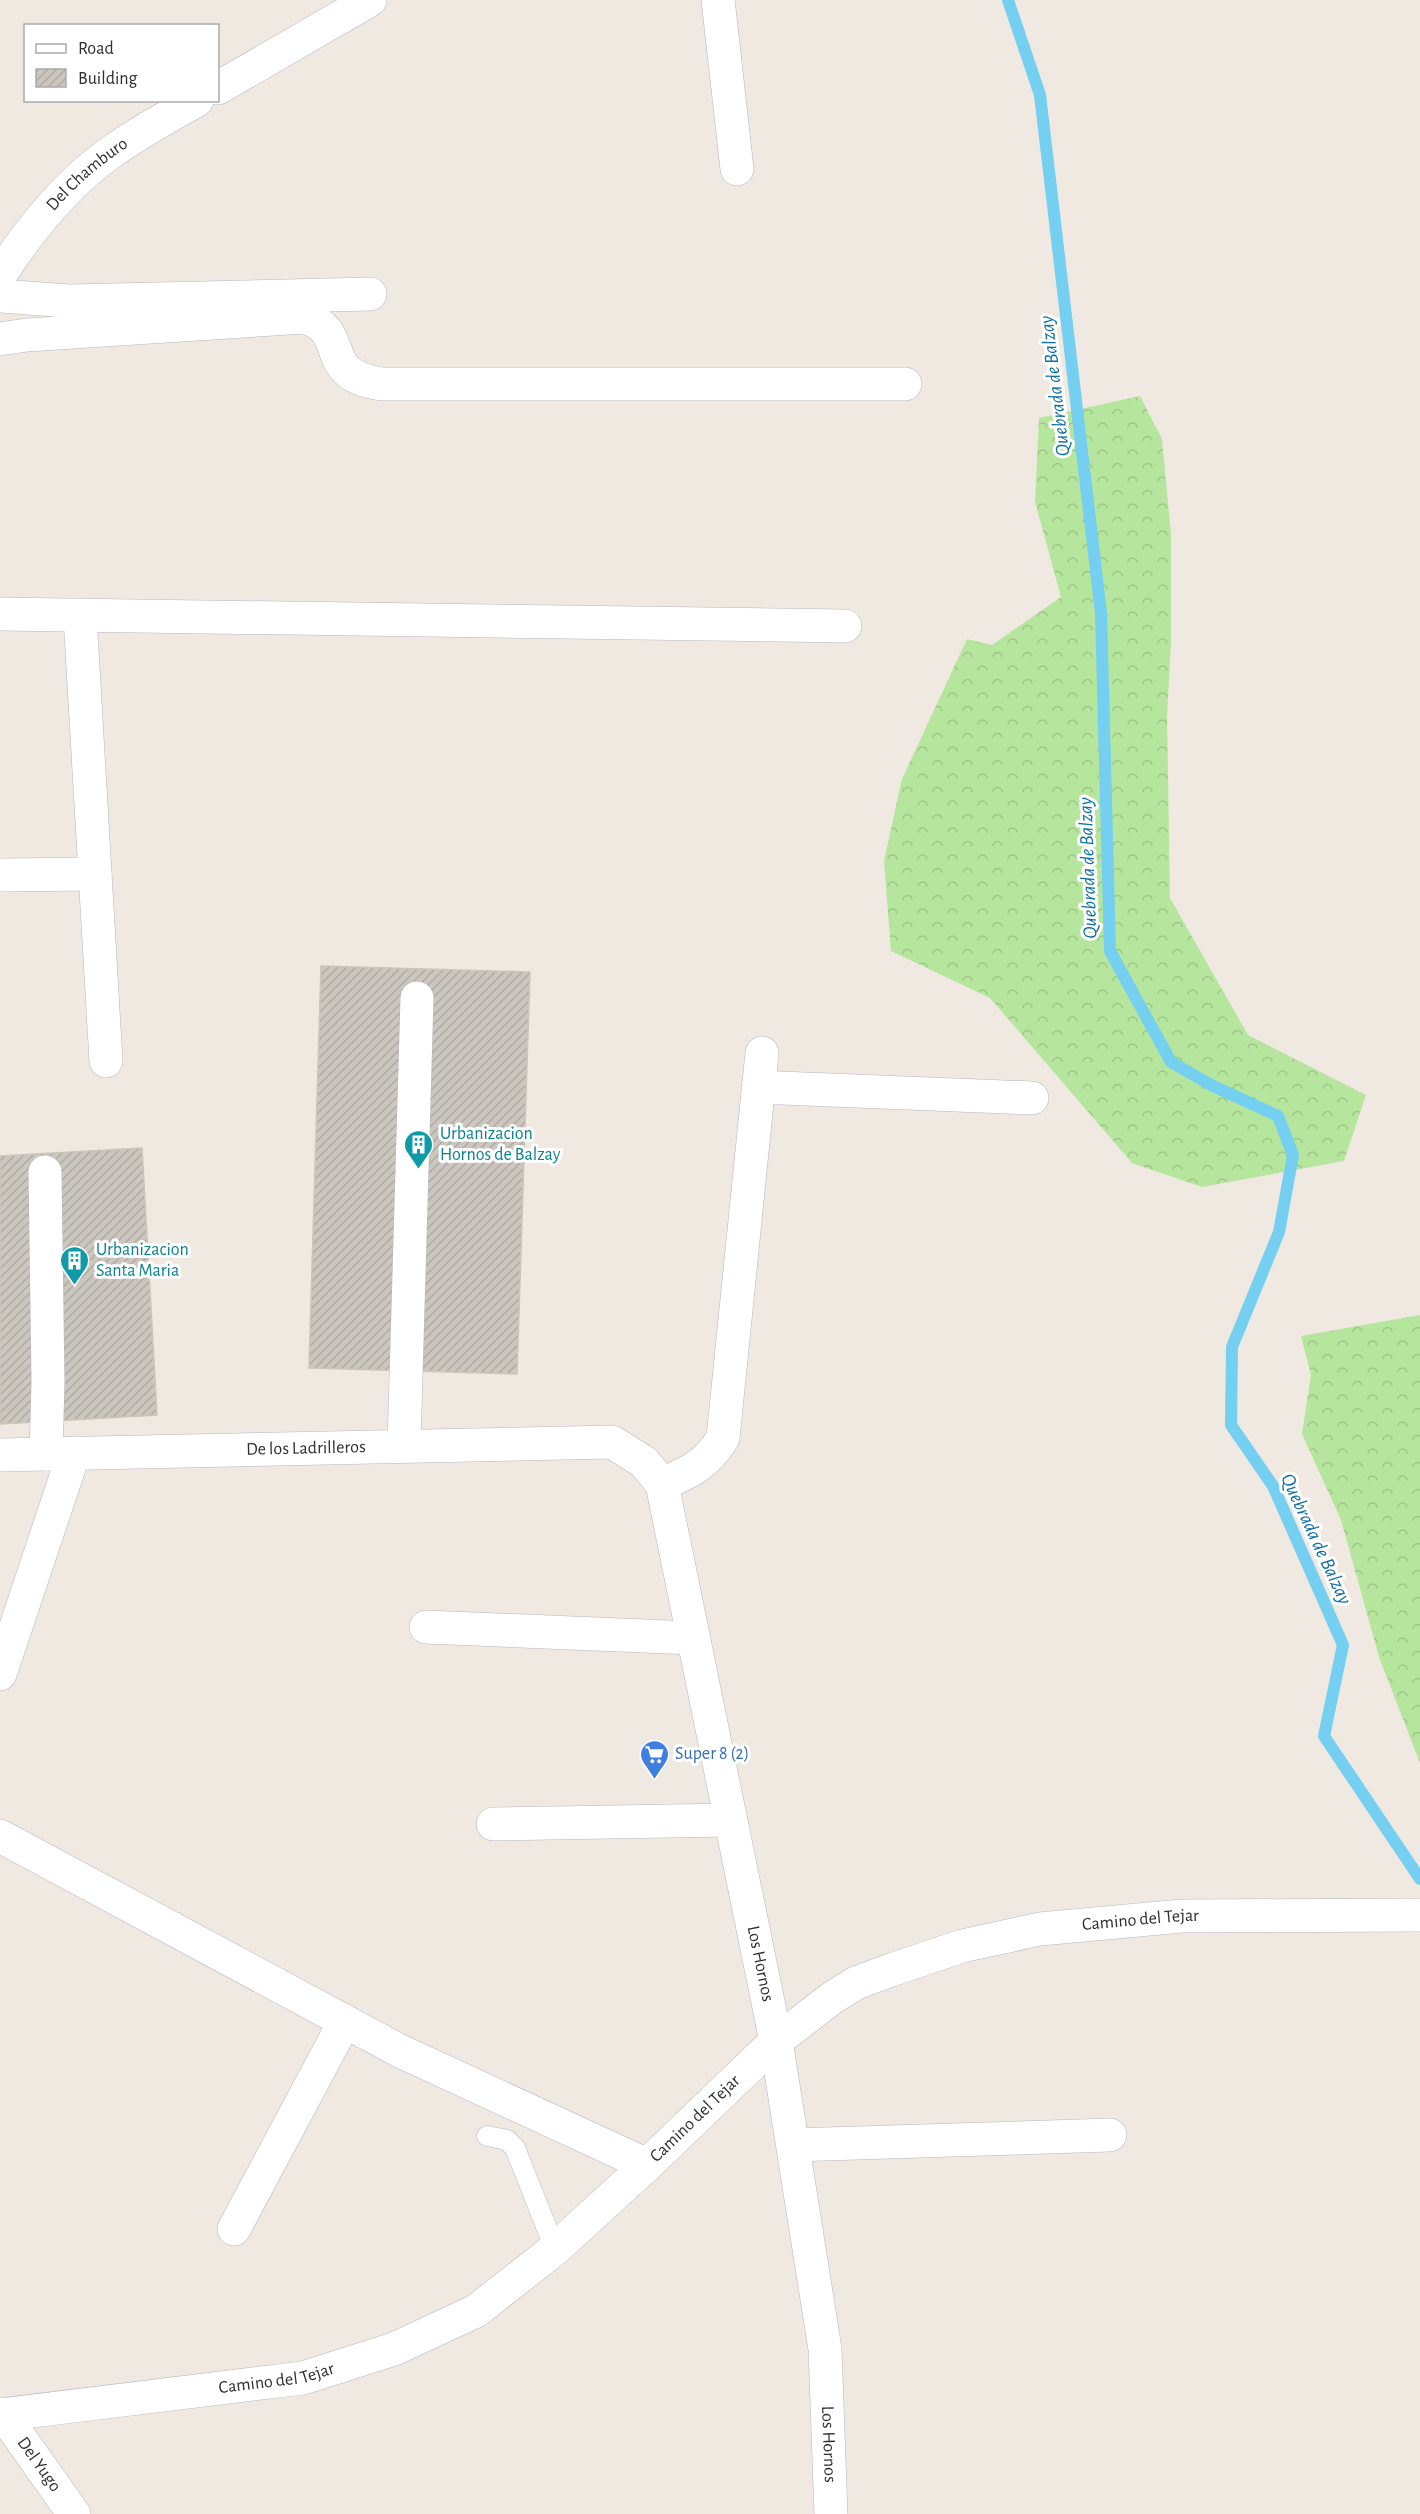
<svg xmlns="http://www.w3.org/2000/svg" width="1420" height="2514" font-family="'Alegreya Sans',sans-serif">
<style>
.forest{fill:url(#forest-crowns)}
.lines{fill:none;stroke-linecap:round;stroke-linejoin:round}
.stream{stroke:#75cff0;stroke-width:12}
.building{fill:url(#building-hatch);stroke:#cbc5ba;stroke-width:1.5}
.service-casing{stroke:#b4b7c1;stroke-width:21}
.minor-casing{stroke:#b4b7c1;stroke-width:34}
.tertiary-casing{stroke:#b4b7c1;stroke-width:34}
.service{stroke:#fff;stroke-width:20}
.minor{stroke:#fff;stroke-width:33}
.tertiary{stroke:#fff;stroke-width:33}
.labels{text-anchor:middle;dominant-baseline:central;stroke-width:6;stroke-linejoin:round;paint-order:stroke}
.street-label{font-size:18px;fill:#2e2e2e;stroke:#fff}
.culture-label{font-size:18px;fill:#0d838f;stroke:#fff;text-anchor:start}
.shop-label{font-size:18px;fill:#366cbe;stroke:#fff;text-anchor:start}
.water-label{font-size:20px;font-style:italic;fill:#0d6fa3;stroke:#fff}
</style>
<defs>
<pattern id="forest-crowns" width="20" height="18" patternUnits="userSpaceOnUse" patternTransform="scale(1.5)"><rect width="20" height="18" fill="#b6e59e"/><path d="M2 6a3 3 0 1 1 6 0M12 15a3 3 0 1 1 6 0" fill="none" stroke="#9dc588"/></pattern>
<pattern id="building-hatch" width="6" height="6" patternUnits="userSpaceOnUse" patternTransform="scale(1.5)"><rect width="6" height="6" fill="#cbc7bf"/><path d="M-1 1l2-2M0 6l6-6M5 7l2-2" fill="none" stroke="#afaba4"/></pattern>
</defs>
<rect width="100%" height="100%" fill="#efe9e1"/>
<g class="forest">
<path d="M1140 396 1162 439 1171 535V643L1167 715 1170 898 1248 1035 1366 1095 1344 1161 1202 1187 1132 1163 990 998 891 951 884 861 902 779 967 639 992 645 1061 597 1035 502 1039 418Z"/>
<path d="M1420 1315V1763L1379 1657 1341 1520 1302 1434 1311 1375 1301 1336Z"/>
</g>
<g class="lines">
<path class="stream" d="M1008 0 1040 95 1101 613 1110 951 1171 1062 1211 1085 1278 1116 1293 1155 1279 1232 1232 1347 1231 1425 1273 1486 1343 1645 1324 1736 1420 1879"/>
</g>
<g class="building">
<path d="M321 966 530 972 517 1374 309 1368Z"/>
<path d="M142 1148 157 1415 0 1424V1156Z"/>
</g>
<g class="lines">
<defs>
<path id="service" d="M487 2136 507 2140 515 2148 555 2249"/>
<g id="minor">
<path d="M718 0 737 169"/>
<path d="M218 88 370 0"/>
<path id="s1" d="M0 275C30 229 65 185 110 153 137 133 168 117 197 100"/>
<path d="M0 296 69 301 370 294"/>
<path d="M0 339 27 335 304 317C353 332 315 375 382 384H905"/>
<path d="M0 614 845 626"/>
<path d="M80 616 106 1061"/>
<path d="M0 875 95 874"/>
<path d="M758 1087 1032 1098"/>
<path d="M45 1172 48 1382 46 1454"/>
<path d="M404 1446 417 998"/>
<path id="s2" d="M0 1455 612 1442 644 1462 662 1484 776 2041 825 2349 831 2514"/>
<path d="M662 1484C690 1472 706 1465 723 1438L762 1053"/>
<path d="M426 1627 693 1638"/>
<path d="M0 1674 74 1453"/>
<path d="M493 1824 730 1820"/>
<path d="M0 1836 400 2051 647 2165"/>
<path d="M793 2145 1110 2135"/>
<path d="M234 2229 345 2021"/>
<path id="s3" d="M3 2414 74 2514"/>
</g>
<g id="tertiary">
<path id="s4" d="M0 2415 303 2378 394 2349 476 2311 555 2249 647 2165 776 2041 832 1998 856 1983 891 1970 962 1946 1040 1929 1182 1916 1420 1915"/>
</g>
</defs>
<use href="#service" class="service-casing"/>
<use href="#minor" class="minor-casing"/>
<use href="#tertiary" class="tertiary-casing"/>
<use href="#service" class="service"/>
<use href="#minor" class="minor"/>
<use href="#tertiary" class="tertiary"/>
</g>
<defs>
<symbol id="building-pin" viewBox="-11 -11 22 30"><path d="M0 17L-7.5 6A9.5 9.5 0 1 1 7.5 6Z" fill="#0f9aa8" stroke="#fff"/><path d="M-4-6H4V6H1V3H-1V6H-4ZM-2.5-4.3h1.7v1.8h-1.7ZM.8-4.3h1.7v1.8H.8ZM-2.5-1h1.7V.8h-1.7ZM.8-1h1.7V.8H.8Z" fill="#fff"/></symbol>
<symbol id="supermarket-pin" viewBox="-11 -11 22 30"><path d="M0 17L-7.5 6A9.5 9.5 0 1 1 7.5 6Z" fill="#3f7fe0" stroke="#fff"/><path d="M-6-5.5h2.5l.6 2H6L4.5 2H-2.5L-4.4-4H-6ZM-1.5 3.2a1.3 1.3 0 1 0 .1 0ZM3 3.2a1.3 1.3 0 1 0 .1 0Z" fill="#fff"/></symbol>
</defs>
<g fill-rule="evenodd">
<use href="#building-pin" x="402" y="1128" width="33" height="45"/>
<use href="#building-pin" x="58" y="1244" width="33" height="45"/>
<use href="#supermarket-pin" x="638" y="1738" width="33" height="45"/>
</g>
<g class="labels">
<g class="street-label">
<text stroke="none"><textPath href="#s1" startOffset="134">Del Chamburo</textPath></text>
<text stroke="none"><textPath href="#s2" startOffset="306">De los Ladrilleros</textPath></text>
<text stroke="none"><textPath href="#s4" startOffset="1287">Camino del Tejar</textPath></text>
<text stroke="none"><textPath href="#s2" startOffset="1168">Los Hornos</textPath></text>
<text stroke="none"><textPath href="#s4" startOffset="783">Camino del Tejar</textPath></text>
<text stroke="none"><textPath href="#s4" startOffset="279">Camino del Tejar</textPath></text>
<text stroke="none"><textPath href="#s2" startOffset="1654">Los Hornos</textPath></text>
<text stroke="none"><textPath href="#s3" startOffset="62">Del Yugo</textPath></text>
</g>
<g class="culture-label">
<text x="440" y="1134">Urbanizacion<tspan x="440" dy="21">Hornos de Balzay</tspan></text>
<text x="96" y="1250">Urbanizacion<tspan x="96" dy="21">Santa Maria</tspan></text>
</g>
<g class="shop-label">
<text x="675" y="1754">Super 8 (2)</text>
</g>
<g class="water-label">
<text transform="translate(1055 386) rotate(-97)">Quebrada de Balzay</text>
<text transform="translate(1088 868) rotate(-92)">Quebrada de Balzay</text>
<text transform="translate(1316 1539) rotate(65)">Quebrada de Balzay</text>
</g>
</g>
<rect x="24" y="24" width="195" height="78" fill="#ffffff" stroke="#ababab" stroke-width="1.5"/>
<rect x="36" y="44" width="30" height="9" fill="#ffffff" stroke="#ababab" stroke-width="1.5"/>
<text x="78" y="54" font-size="18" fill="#2e2e2e">Road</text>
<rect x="36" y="69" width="30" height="18" fill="url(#building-hatch)" stroke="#ababab" stroke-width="1.5"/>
<text x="78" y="84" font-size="18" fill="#2e2e2e">Building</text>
</svg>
